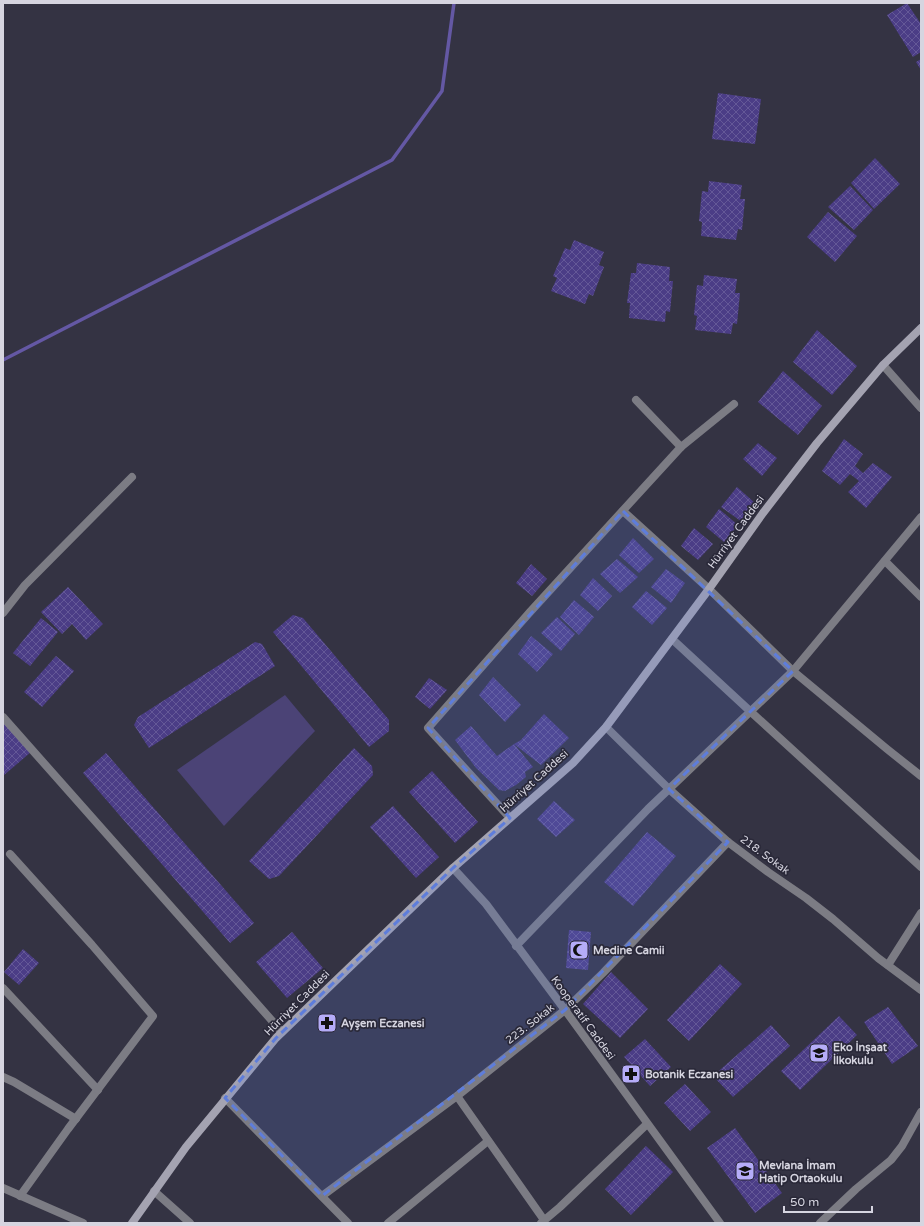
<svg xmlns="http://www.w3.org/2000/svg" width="924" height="1226" font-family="'Varela Round',sans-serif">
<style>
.green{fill:#4b4376}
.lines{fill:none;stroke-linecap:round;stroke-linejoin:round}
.stream{stroke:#6458a4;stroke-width:3.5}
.building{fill:url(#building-cross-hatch)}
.street{stroke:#7c7c84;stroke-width:8}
.secondary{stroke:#a4a3b1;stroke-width:8}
.marked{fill:#5e7ddb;fill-opacity:0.2;stroke:#5e7ddb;stroke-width:3;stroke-dasharray:8 5;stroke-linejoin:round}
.labels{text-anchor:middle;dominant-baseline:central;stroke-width:3.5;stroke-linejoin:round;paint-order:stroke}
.street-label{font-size:11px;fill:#d6d5e0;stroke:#2a2939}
.poi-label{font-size:11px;font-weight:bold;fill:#d6d5e0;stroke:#2a2939;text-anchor:start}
</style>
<defs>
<pattern id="building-cross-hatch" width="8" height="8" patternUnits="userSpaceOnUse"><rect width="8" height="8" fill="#4b3d86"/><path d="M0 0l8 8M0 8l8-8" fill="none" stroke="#645897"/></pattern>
</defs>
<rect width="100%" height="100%" fill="#343343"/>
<path class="green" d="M285 695 315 731 224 826 177 770Z"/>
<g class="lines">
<path class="stream" d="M3 360 392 160 442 91 454 3"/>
</g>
<g class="building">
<path d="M907 3 921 24V52L913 57 887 15Z"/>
<path d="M921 59V70L916 62Z"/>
<path d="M718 93 761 99 755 144 712 139Z"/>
<path d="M875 158 900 184 874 209 851 183Z"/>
<path d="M709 181 742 185 740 199H745L742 230 738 229 736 240 701 236 702 222 699 221 702 191 708 192Z"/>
<path d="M850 186 873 210 854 230 828 207Z"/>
<path d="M828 212 857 236 835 262 807 237Z"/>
<path d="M574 240 604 252 599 265 604 267 593 296 589 294 585 304 551 291 557 278 553 276 565 248 570 250Z"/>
<path d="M637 263 670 267 669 281H673L670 312 666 311 665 322 629 318 630 303H627L631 273H636Z"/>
<path d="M704 275 737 279 735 293H740L737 324 733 323 731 334 695 330 697 316 694 315 697 285 703 286Z"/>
<path d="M817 330 857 366 832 395 793 362Z"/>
<path d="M783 371 822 406 798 435 758 402Z"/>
<path d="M844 439 863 454 855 466 863 473 873 463 892 477 866 508 848 492 859 481 850 474 840 485 822 471Z"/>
<path d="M758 443 777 458 762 476 743 459Z"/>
<path d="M737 487 756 504 742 522 721 507Z"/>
<path d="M719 509 738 525 724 542 706 527Z"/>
<path d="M694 528 713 544 698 560 681 546Z"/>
<path d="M633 538 654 559 639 573 619 555Z"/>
<path d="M617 559 638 577 620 593 600 574Z"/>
<path d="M531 564 547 579 532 596 516 583Z"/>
<path d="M666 569 685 583 671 603 651 587Z"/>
<path d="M593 578 612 596 598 611 580 595Z"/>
<path d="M68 587 103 624 86 640 72 624 62 634 41 612Z"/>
<path d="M646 591 667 608 652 625 632 607Z"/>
<path d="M574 600 594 617 579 635 560 617Z"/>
<path d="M293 615 303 618 389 720V731L369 747 273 632Z"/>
<path d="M557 617 575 634 561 651 541 633Z"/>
<path d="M41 618 58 632 30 666 13 653Z"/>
<path d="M531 636 553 654 537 672 518 654Z"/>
<path d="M255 642 262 644 275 666 149 748 134 725 138 717Z"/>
<path d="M56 656 74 671 42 707 24 692Z"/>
<path d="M493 677 521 705 505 722 479 695Z"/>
<path d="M429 678 447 690 430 709 415 697Z"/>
<path d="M544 714 569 738 541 765 514 744 533 767 525 772 526 777 516 785 505 791 499 790 476 768 455 740 471 726 497 756 514 744 521 740Z"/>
<path d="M3 719 31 752 3 776Z"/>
<path d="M354 748 372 766 373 775 279 876 269 879 249 861Z"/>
<path d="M106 753 254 923 230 943 83 773Z"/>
<path d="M432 771 478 822 455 843 409 792Z"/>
<path d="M554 801 575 820 556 837 537 819Z"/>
<path d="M393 806 439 857 416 878 370 827Z"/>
<path d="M647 832 676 856 633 906 604 882Z"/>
<path d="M569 930 591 932 588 970 566 968Z"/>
<path d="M292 932 323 968 287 998 256 962Z"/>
<path d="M23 949 39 963 19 985 4 972Z"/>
<path d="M720 964 742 984 689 1041 667 1020Z"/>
<path d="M611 972 648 1009 620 1038 583 1004Z"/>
<path d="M888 1007 918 1046 892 1064 864 1022Z"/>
<path d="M839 1016 857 1035 800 1090 781 1071Z"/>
<path d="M771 1025 790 1046 733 1097 713 1076Z"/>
<path d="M645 1039 671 1067 650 1086 624 1057Z"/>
<path d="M685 1084 711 1112 690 1131 664 1103Z"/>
<path d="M735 1128 782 1193 755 1213 707 1148Z"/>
<path d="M646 1146 673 1172 631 1215 605 1189Z"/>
</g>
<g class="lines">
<g class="street">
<path d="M883 365 921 408"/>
<path d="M636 400 681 447"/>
<path d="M623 511 709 589 793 671 887 749 921 776"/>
<path d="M885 561 921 597"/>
<path d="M3 613 25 585 132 477"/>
<path d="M672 639 751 712 921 867"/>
<path d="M3 717 282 1032"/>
<path d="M606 727 669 789 728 842 768 872 806 898 833 919 878 958 921 990"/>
<path d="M510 818 428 728 530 612 681 447 734 404"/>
<path d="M10 854 92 945 153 1016 68 1129 20 1196"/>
<path d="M453 868 486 904 565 1010 720 1223"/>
<path d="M516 946 648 809 793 671 921 517"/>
<path d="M888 965 921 913"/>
<path d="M3 988 98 1090"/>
<path d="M3 1077 14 1082 76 1119"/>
<path d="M457 1096 544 1220"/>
<path d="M225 1098 348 1223"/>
<path d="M3 1188 83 1223"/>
<path d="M154 1191 190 1223"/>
<path d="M322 1196 457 1096 565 1010 603 973 728 842"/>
<path d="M388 1223 488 1141"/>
<path d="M541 1223 560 1207 647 1124"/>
<path d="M820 1223 856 1189 891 1160 902 1146 921 1112"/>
</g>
<path class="secondary" d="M132 1223 186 1147 276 1038 453 868 573 763 606 727 709 589 763 513 817 443 883 365 921 328"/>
</g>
<path class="marked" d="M623 511 793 671 669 789 728 842 565 1010 322 1196 225 1098 276 1038 453 868 510 818 428 728Z"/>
<defs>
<symbol id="mosque-square" viewBox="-11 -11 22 22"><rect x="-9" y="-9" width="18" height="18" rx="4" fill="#b5acf8" stroke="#2a2939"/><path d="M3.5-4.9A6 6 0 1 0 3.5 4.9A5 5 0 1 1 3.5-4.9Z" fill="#111"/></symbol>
<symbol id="pharmacy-square" viewBox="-11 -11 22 22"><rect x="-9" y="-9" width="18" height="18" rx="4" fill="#b5acf8" stroke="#2a2939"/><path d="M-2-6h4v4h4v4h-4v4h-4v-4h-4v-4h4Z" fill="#111"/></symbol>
<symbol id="school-square" viewBox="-11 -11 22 22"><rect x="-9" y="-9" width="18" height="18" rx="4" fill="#b5acf8" stroke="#2a2939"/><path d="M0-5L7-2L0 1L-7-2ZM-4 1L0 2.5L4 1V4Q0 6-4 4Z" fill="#111"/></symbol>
</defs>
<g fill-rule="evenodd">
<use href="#mosque-square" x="568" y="939" width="22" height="22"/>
<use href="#pharmacy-square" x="316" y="1012" width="22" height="22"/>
<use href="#school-square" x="808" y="1042" width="22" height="22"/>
<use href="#pharmacy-square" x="620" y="1063" width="22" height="22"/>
<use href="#school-square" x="734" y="1160" width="22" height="22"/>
</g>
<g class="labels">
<g class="street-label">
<text transform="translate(736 532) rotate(-54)">Hürriyet Caddesi</text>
<text transform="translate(534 781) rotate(-42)">Hürriyet Caddesi</text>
<text transform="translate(765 855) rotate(36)">218. Sokak</text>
<text transform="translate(297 1003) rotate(-45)">Hürriyet Caddesi</text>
<text transform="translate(583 1018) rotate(54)">Kooperatif Caddesi</text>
<text transform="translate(530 1024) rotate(-38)">223. Sokak</text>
</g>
<g class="poi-label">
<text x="593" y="950">Medine Camii</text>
<text x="341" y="1023">Ayşem Eczanesi</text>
<text x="833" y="1047">Eko İnşaat<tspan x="833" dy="13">İlkokulu</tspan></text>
<text x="645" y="1074">Botanik Eczanesi</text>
<text x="759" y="1165">Mevlana İmam<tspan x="759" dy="13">Hatip Ortaokulu</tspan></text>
</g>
</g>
<rect width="924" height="1226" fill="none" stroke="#d6d5e0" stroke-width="8"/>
<path d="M784 1206v6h88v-6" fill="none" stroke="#d6d5e0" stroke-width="2"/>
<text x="790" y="1206" font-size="12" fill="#d6d5e0" stroke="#2a2939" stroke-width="3" paint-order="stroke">50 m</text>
</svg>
